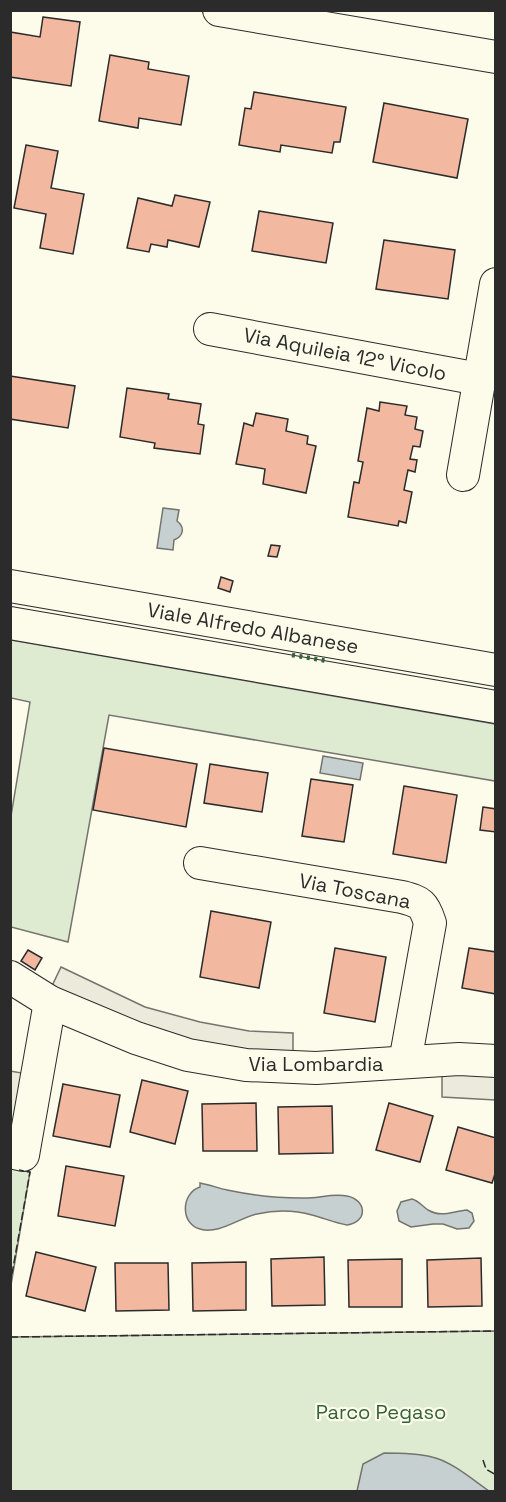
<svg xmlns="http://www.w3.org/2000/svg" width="506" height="1502" font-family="'Space Grotesk',sans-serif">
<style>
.green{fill:#deebd1;stroke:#74746e;stroke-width:1.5}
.parking{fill:#eceadb;stroke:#74746e;stroke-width:1.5}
.water{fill:#c7d0d0;stroke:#74746e;stroke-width:1.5}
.building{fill:#f2b8a0;stroke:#2b2b2b;stroke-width:1.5}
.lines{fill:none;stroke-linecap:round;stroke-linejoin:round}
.minor-casing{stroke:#2b2b2b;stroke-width:34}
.minor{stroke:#fdfbea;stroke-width:32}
.hedge{stroke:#34623c;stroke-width:4.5;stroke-dasharray:3 4.5;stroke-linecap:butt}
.fence{stroke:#2b2b2b;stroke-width:1.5;stroke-dasharray:8 3;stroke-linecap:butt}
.labels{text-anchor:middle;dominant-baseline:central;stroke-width:4.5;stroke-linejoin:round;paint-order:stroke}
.street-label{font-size:20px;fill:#2b2b2b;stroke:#fdfbea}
.park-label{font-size:20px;fill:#34623c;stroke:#fdfbea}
</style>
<rect width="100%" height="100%" fill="#fdfbea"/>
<g class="green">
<path d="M11 640 495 724V781L109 715 68 942 11 927V816L30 702 11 698Z"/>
<path d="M11 1168 30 1172 11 1285Z"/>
<path d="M495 1331V1491H11L10 1337Z"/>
</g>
<g class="parking">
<path d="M61 967 145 1007 200 1022 249 1031 293 1033V1055L247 1051 193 1042 140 1026 52 986Z"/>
<path d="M10 1071 22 1073 13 1125 10 1124Z"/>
<path d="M442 1075H495V1100L442 1097Z"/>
</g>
<g class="water">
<path d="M163 508 179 510 177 521C185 527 184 536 174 540L173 550 157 548Z"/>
<path d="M323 756 363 763 360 780 320 773Z"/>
<path d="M200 1183C210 1185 218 1188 227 1190 251 1195 277 1198 301 1198 316 1199 332 1193 347 1196 367 1200 368 1222 347 1225 335 1223 324 1218 312 1215 294 1210 275 1210 257 1214 239 1218 218 1235 200 1229 180 1224 181 1193 200 1187Z"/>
<path d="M412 1199C419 1201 422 1206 428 1210 442 1218 453 1211 467 1210L472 1213 474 1221 469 1228 457 1229 443 1224H433L411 1227 399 1221 397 1211 401 1202Z"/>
<path d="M384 1453C400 1453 416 1453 432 1457 451 1461 473 1480 489 1491H357L363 1464Z"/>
</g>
<g class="building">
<path d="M43 17 80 22 71 86 10 77V32L40 37Z"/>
<path d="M110 55 149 62 148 69 189 76 181 125 139 118 138 128 99 121Z"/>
<path d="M254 92 346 107 340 142H334L332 153 281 145 280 152 239 145 245 108 251 109Z"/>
<path d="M384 103 468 119 457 178 373 162Z"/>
<path d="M26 145 58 151 51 188 84 194 73 254 40 248 46 214 14 208Z"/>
<path d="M175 195 210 202 199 247 168 240 167 247 151 244 149 252 127 248 138 198 172 206Z"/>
<path d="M259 211 333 223 326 263 252 251Z"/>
<path d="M384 240 455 250 448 299 376 289Z"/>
<path d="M10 376 75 386 68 428 10 419Z"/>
<path d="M127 388 169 394 168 399 201 404 198 424 204 425 200 454 154 448 155 443 120 437Z"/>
<path d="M380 402 407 406 405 415 417 417 415 429 423 431 420 447 413 446 410 459 417 460 415 472 408 470 404 490 412 492 406 523 399 521 398 526 348 517 354 482 359 483 363 462 358 461 367 408 379 411Z"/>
<path d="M256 413 288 419 286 431 308 436 307 444 316 446 306 493 263 484 265 469 236 464 244 423 253 426Z"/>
<path d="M271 545 280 546 277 557 268 556Z"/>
<path d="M221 577 233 581 230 592 218 588Z"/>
<path d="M104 748 197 764 186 827 93 810Z"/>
<path d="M210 764 268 773 262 812 204 803Z"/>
<path d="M311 779 353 785 344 842 302 836Z"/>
<path d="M404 786 457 795 446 863 393 854Z"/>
<path d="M483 807 496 809V832L480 830Z"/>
<path d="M211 911 271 922 259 988 200 977Z"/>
<path d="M335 948 386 957 375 1022 324 1013Z"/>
<path d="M469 948 496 952V994L462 988Z"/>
<path d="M28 950 42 958 35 970 21 961Z"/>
<path d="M142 1080 188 1091 175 1144 130 1132Z"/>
<path d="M63 1084 120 1095 110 1147 53 1136Z"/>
<path d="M256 1103 257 1151H203L202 1104Z"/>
<path d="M389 1103 433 1116 420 1162 376 1150Z"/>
<path d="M332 1106 333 1153 279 1154 278 1107Z"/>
<path d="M458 1127 496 1138V1171L492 1183 446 1170Z"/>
<path d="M66 1166 124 1176 115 1226 58 1216Z"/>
<path d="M36 1252 96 1267 85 1311 26 1296Z"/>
<path d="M324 1257 325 1305 272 1306 271 1259Z"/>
<path d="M481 1258 482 1306 428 1307 427 1260Z"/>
<path d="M402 1259V1307H349L348 1260Z"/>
<path d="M246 1262V1310L193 1311 192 1263Z"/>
<path d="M115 1263H168L169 1310 116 1311Z"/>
</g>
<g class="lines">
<defs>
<g id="minor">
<path d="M219 10 496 57"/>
<path d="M210 329 479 379"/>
<path d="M463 475 496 284"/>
<path d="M10 586 496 670"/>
<path d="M10 623 496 707"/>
<path d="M200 863 402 897C421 902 424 904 430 923L405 1062"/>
<path d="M10 977 50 1002 136 1038 188 1055 246 1065 316 1068 459 1059 496 1061"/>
<path d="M10 1152 23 1155 50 1002"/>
</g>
</defs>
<use href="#minor" class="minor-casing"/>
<use href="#minor" class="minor"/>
<path class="hedge" d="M292 655 328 661"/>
<g class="fence">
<path d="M10 1285 30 1172 19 1170"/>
<path d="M10 1337 496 1331"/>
<path d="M483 1460 486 1469 496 1475"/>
</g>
</g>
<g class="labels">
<g class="street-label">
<text transform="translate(345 354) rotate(11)">Via Aquileia 12° Vicolo</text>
<text transform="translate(253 628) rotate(10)">Viale Alfredo Albanese</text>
<text transform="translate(355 891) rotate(11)">Via Toscana</text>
<text x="316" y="1064">Via Lombardia</text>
</g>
<g class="park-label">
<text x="381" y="1412">Parco Pegaso</text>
</g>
</g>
<rect width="506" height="1502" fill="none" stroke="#2b2b2b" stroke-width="24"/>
</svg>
